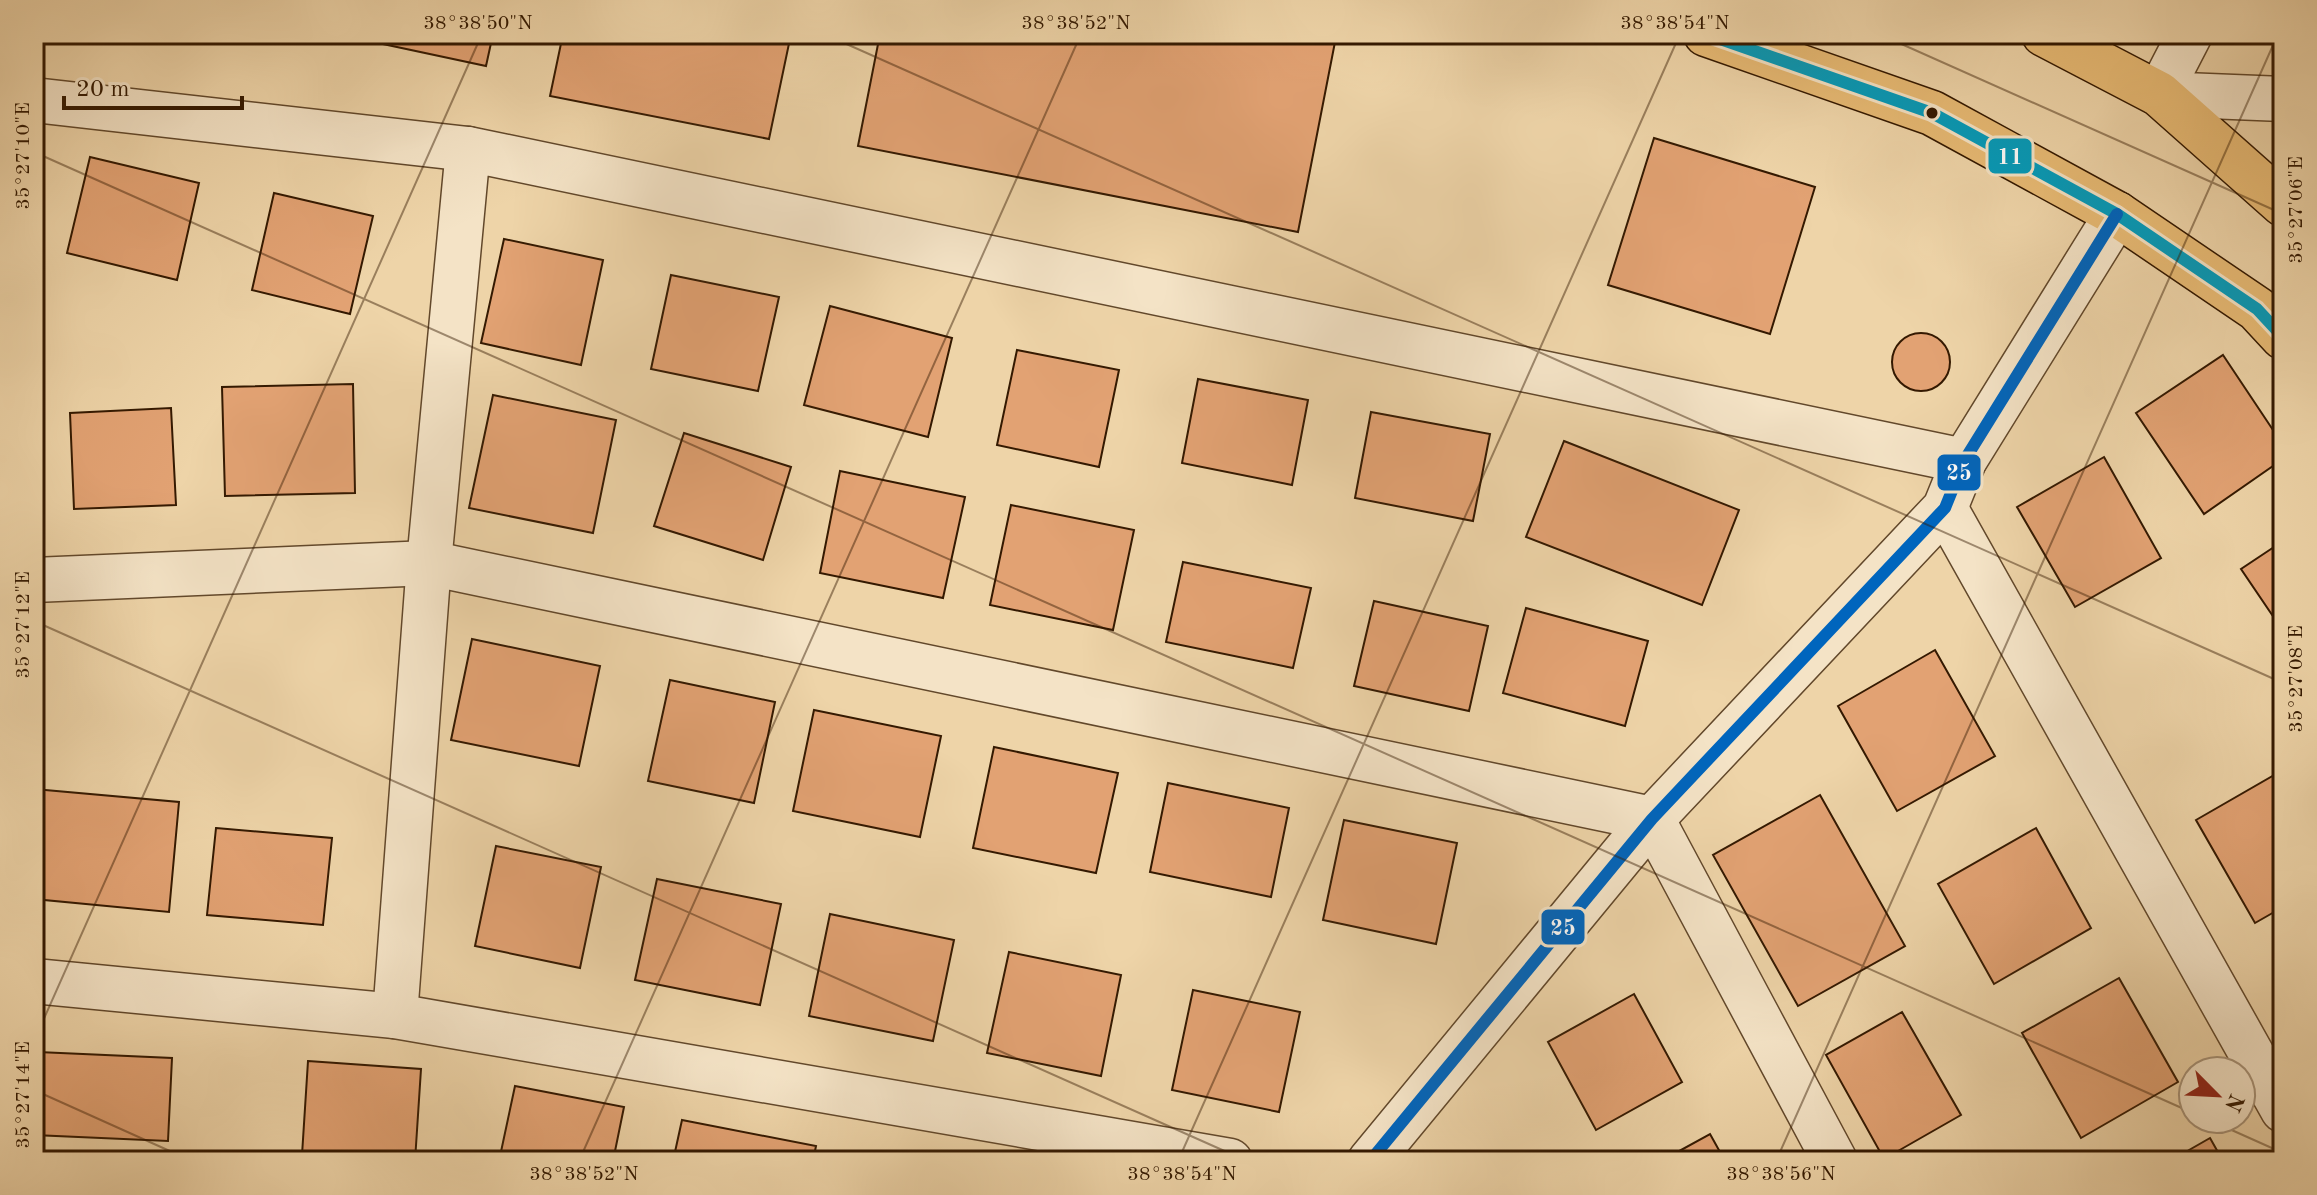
<svg xmlns="http://www.w3.org/2000/svg" width="2317" height="1195" font-family="'Old Standard TT',serif">
<style>
.building{fill:#e2a273;stroke:#341901;stroke-width:2}
.lines{fill:none;stroke-linecap:round;stroke-linejoin:round}
.minor-casing{stroke:#62482b;stroke-width:47}
.primary-casing{stroke:#341901;stroke-width:47}
.minor{stroke:#f4e3c6;stroke-width:44}
.primary{stroke:#e7ba74;stroke-width:44}
.bus-1-casing{stroke:#f4e3c6;stroke-width:18}
.bus-2-casing{stroke:#f4e3c6;stroke-width:18}
.bus-1{stroke:#059bba;stroke-width:12}
.bus-2{stroke:#0065bd;stroke-width:12}
.ticks{fill:none;stroke:#341901;stroke-width:2;stroke-opacity:0.45}
.bus-dot{fill:#341901;stroke:#f4e3c6;stroke-width:3}
.line-badge{stroke:#f4e3c6;stroke-width:3}
.badge-label{font-size:22px;text-anchor:middle;font-weight:bold;fill:#fff}
.neatline{fill:none;stroke:#341901;stroke-width:3}
.ticks-label{font-size:20px;text-anchor:middle;fill:#341901}
</style>
<rect width="100%" height="100%" fill="#eed4a8"/>
<filter id="stains"><feTurbulence type="fractalNoise" baseFrequency=".0025" numOctaves="4"/><feColorMatrix values="0 0 0 0 .2 0 0 0 0 .09 0 0 0 0 .02 0 0 0 .5 -.17"/></filter>
<radialGradient id="worn" r=".72"><stop offset=".6" stop-color="#630" stop-opacity="0"/><stop offset="1" stop-color="#630" stop-opacity=".3"/></radialGradient>
<g class="building">
<path d="M336 34H493L486 66Z"/>
<path d="M563 34H791L769 139 550 96Z"/>
<path d="M880 34H1296L1335 42 1298 232 858 146Z"/>
<path d="M1654 138 1815 187 1770 334 1608 285Z"/>
<path d="M90 157 199 183 177 280 67 253Z"/>
<path d="M274 193 373 216 350 314 252 290Z"/>
<path d="M504 239 603 260 581 365 481 343Z"/>
<path d="M671 275 779 297 758 391 651 369Z"/>
<path d="M830 306 952 338 928 437 804 405Z"/>
<circle cx="1921" cy="362" r="29"/>
<path d="M1017 350 1119 370 1099 467 997 445Z"/>
<path d="M2223 355 2283 445V459L2204 514 2136 413Z"/>
<path d="M1198 379 1308 400 1292 485 1182 463Z"/>
<path d="M353 384 355 493 225 496 222 387Z"/>
<path d="M493 395 616 420 593 533 469 508Z"/>
<path d="M171 408 176 505 74 509 70 413Z"/>
<path d="M1371 412 1490 434 1473 521 1355 498Z"/>
<path d="M684 433 791 467 763 560 654 526Z"/>
<path d="M1564 441 1739 510 1702 605 1526 537Z"/>
<path d="M2104 457 2161 558 2075 607 2017 507Z"/>
<path d="M840 471 965 497 943 598 820 573Z"/>
<path d="M1011 505 1134 530 1113 630 990 605Z"/>
<path d="M2283 541V631L2241 569Z"/>
<path d="M1183 562 1311 588 1293 668 1166 642Z"/>
<path d="M1374 601 1488 626 1469 711 1354 686Z"/>
<path d="M1526 608 1648 641 1625 726 1503 693Z"/>
<path d="M472 639 600 666 579 766 451 740Z"/>
<path d="M1935 650 1995 756 1897 811 1838 706Z"/>
<path d="M670 680 775 702 754 803 648 781Z"/>
<path d="M814 710 941 736 920 837 793 811Z"/>
<path d="M994 747 1118 773 1096 873 973 848Z"/>
<path d="M2283 770V907L2255 923 2196 820Z"/>
<path d="M1168 783 1289 808 1271 897 1150 872Z"/>
<path d="M34 789 179 802 169 912 34 899Z"/>
<path d="M1820 795 1905 946 1798 1006 1713 855Z"/>
<path d="M1344 820 1457 843 1436 944 1323 920Z"/>
<path d="M216 828 332 838 323 925 207 915Z"/>
<path d="M2036 828 2091 928 1994 984 1938 884Z"/>
<path d="M496 846 601 867 580 968 475 946Z"/>
<path d="M657 879 781 904 760 1005 635 980Z"/>
<path d="M830 914 954 940 933 1041 809 1016Z"/>
<path d="M1009 952 1121 975 1101 1076 987 1053Z"/>
<path d="M2119 978 2178 1082 2081 1138 2022 1033Z"/>
<path d="M1193 990 1300 1012 1279 1112 1172 1090Z"/>
<path d="M1634 994 1682 1082 1596 1130 1548 1042Z"/>
<path d="M1902 1012 1961 1115 1884 1159 1826 1055Z"/>
<path d="M38 1052 172 1058 168 1141 34 1135Z"/>
<path d="M308 1061 421 1069 415 1161 302 1155Z"/>
<path d="M515 1086 624 1107 613 1161H499Z"/>
<path d="M682 1120 816 1146 813 1161H673Z"/>
<path d="M1710 1134 1725 1161H1661Z"/>
<path d="M2210 1138 2223 1161H2170Z"/>
</g>
<g class="lines">
<defs>
<g id="minor">
<path d="M2190 34 2159 94 2283 99"/>
<path d="M34 100 468 149"/>
<path d="M1945 508 2283 1110"/>
<path d="M34 580 429 563 1652 819 1835 1161"/>
<path d="M34 981 395 1016"/>
<path d="M1230 1161 395 1016 429 563 468 149 1964 461"/>
<path d="M1370 1161 1652 819 1945 508 1964 461 2117 214"/>
</g>
<g id="primary">
<path d="M1706 34 1932 113 2117 214 2257 309 2283 337"/>
<path d="M2044 34 2159 94 2283 204"/>
</g>
</defs>
<use href="#minor" class="minor-casing"/>
<use href="#primary" class="primary-casing"/>
<use href="#minor" class="minor"/>
<use href="#primary" class="primary"/>
<defs>
<path id="bus-1" d="M1706 34 1932 113 2117 214 2257 309 2283 337"/>
<path id="bus-2" d="M1370 1161 1652 819 1945 508 1964 461 2117 214"/>
</defs>
<use href="#bus-1" class="bus-1-casing"/>
<use href="#bus-2" class="bus-2-casing"/>
<use href="#bus-1" class="bus-1"/>
<use href="#bus-2" class="bus-2"/>
</g>
<path class="ticks" d="M824 34 2283 683M1879 34 2283 214M34 152 2193 1113M34 621 1247 1161M34 1041 482 34M34 1090 192 1161M2207 1119 2283 1153M579 1161 1081 34M1178 1161 1680 34M1776 1161 2278 34"/>
<circle class="bus-dot" cx="1932" cy="113" r="7"/>
<g class="line-badge">
<rect x="1987" y="137" width="46" height="38" rx="8" fill="#059bba"/>
<rect x="1936" y="453" width="46" height="39" rx="8" fill="#0065bd"/>
<rect x="1540" y="908" width="46" height="38" rx="8" fill="#0065bd"/>
</g>
<g class="badge-label">
<text x="2010" y="164">11</text>
<text x="1959" y="480">25</text>
<text x="1563" y="935">25</text>
</g>
<rect width="2317" height="1195" fill="none" stroke="#eed4a8" stroke-width="88"/>
<g transform="translate(2217 1095) rotate(114)"><circle r="38" fill="#f4e3c6" stroke="#a79277" stroke-width="2"/>
<path d="M0-6L14 30L0 20L-14 30Z" fill="#8f2418"/>
<text y="-12" font-size="22" font-weight="bold" text-anchor="middle" fill="#341901">N</text>
</g>
<path d="M64 96v12h178v-12" fill="none" stroke="#341901" stroke-width="4"/>
<text x="76" y="96" font-size="24" fill="#341901" stroke="#f4e3c6" stroke-width="6" paint-order="stroke">20 m</text>
<rect x="44" y="44" width="2229" height="1107" class="neatline"/>
<g class="ticks-label">
<text x="478" y="29">38°38'50"N</text>
<text x="1076" y="29">38°38'52"N</text>
<text x="1675" y="29">38°38'54"N</text>
<text transform="translate(22 156) rotate(-90)" y="7">35°27'10"E</text>
<text transform="translate(2295 210) rotate(-90)" y="7">35°27'06"E</text>
<text transform="translate(22 625) rotate(-90)" y="7">35°27'12"E</text>
<text transform="translate(2295 679) rotate(-90)" y="7">35°27'08"E</text>
<text transform="translate(22 1095) rotate(-90)" y="7">35°27'14"E</text>
<text x="584" y="1180">38°38'52"N</text>
<text x="1182" y="1180">38°38'54"N</text>
<text x="1781" y="1180">38°38'56"N</text>
</g>
<rect width="100%" height="100%" filter="url(#stains)"/>
<rect width="100%" height="100%" fill="url(#worn)"/>
</svg>
